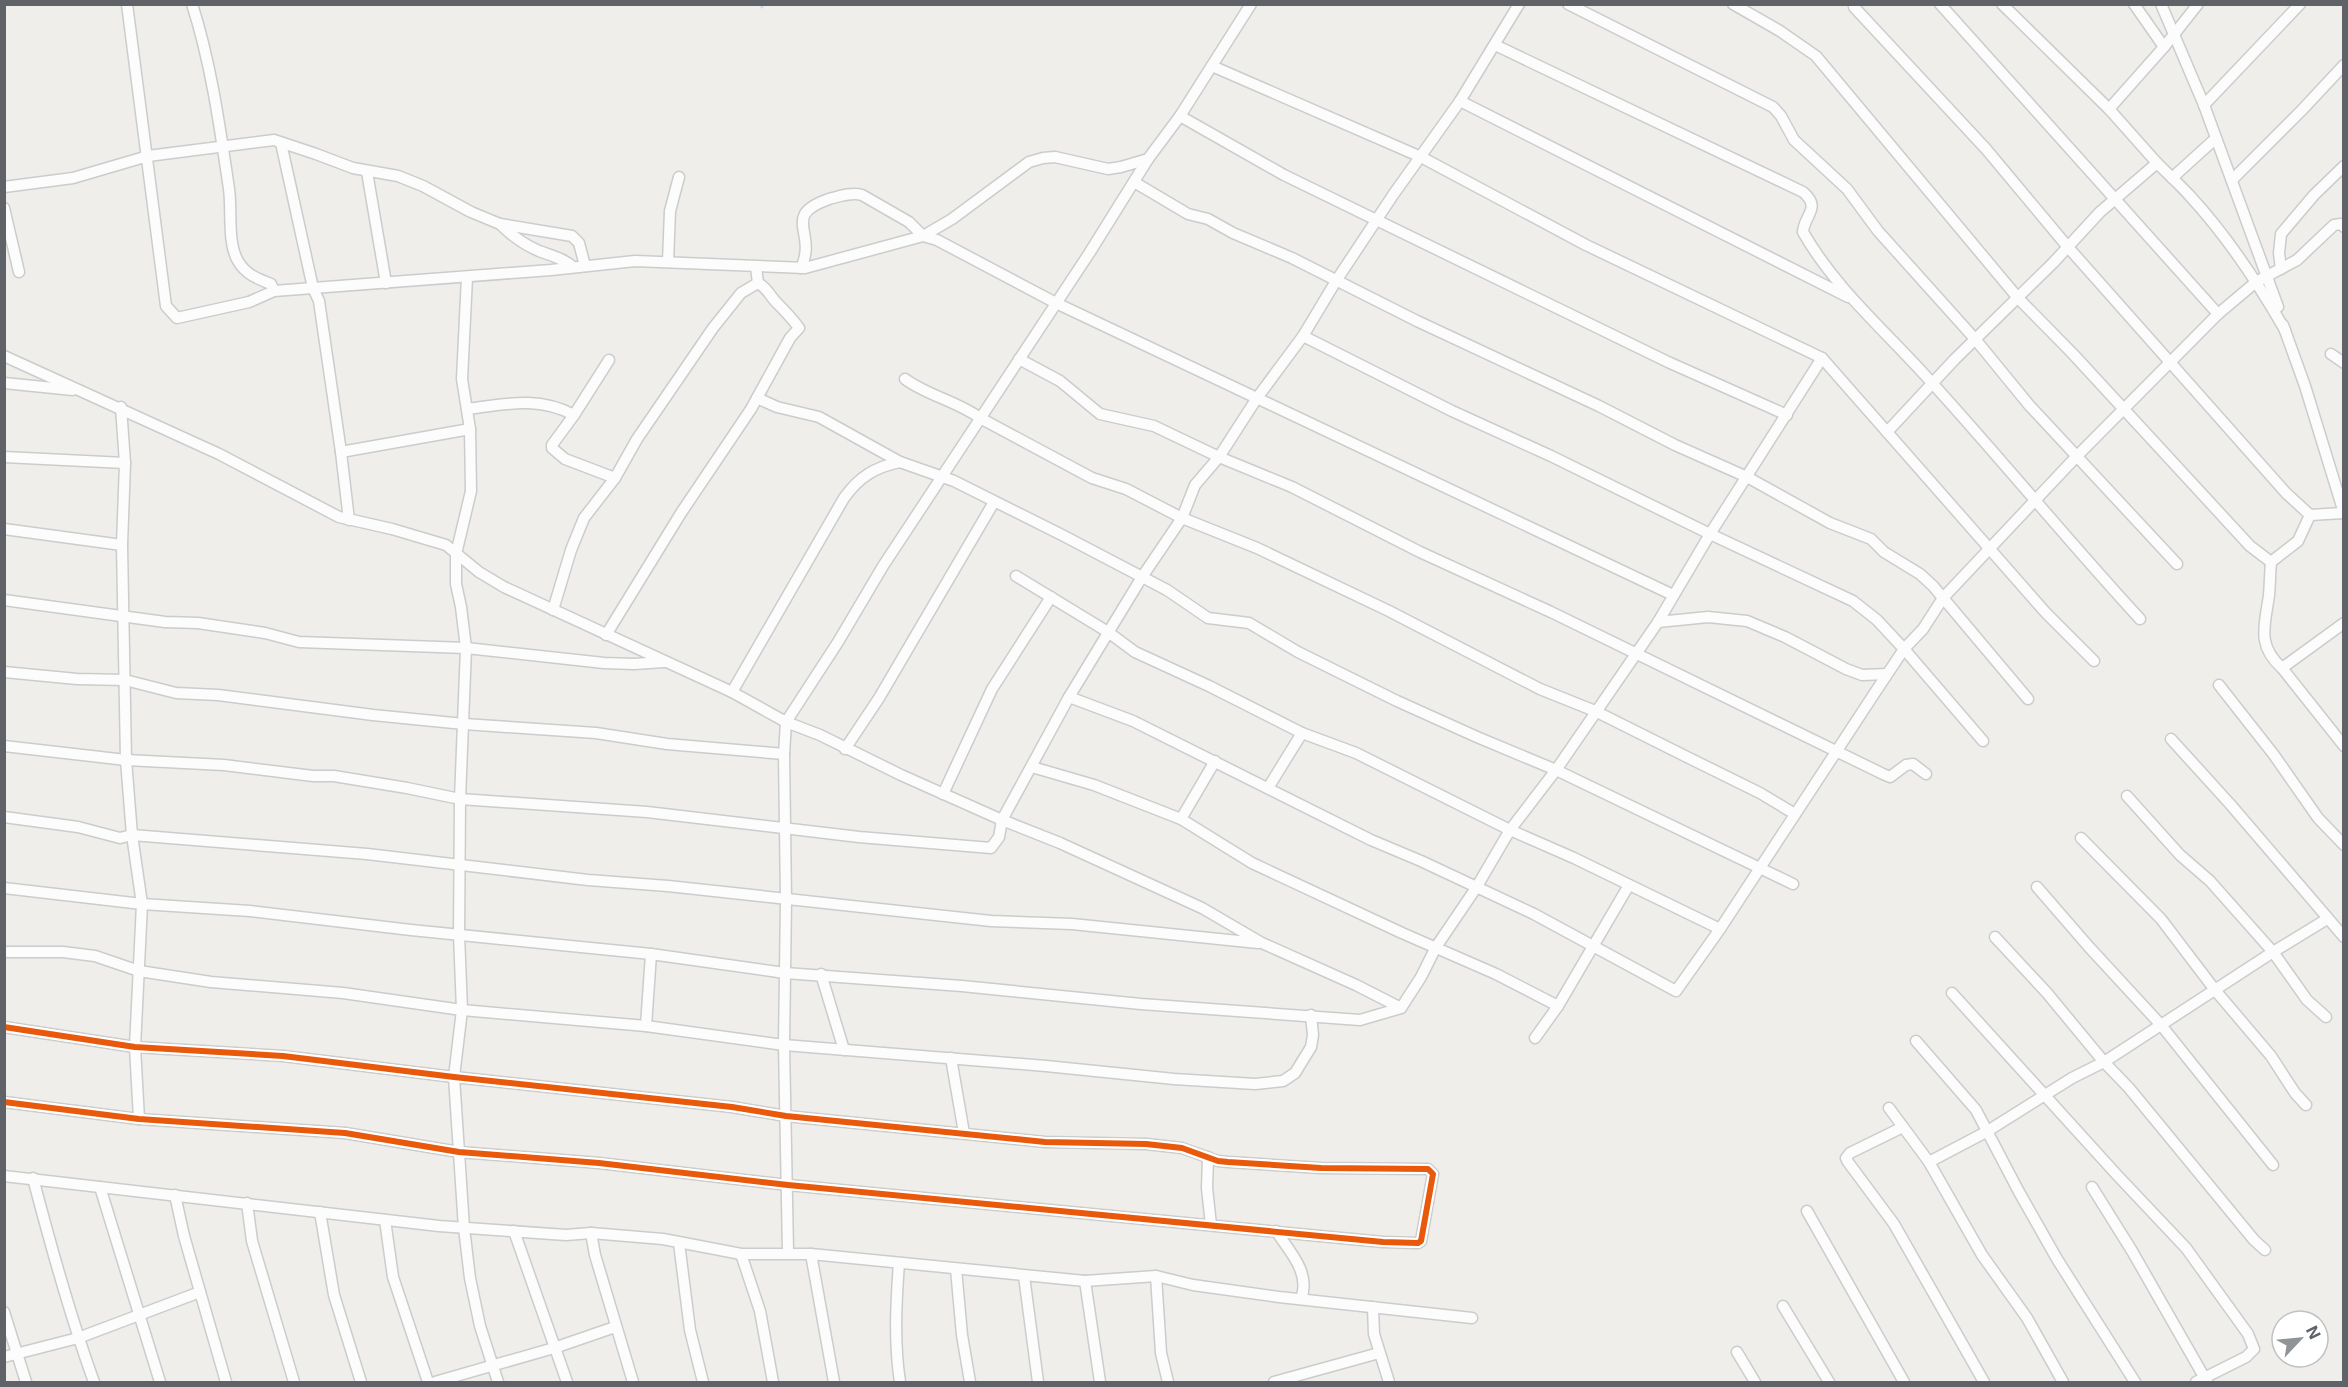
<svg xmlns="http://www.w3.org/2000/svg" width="2348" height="1387" font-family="Inter,sans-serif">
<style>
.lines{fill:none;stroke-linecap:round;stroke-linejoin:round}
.stream{stroke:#bfe0f9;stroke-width:3}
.minor-casing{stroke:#cbcccc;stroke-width:13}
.minor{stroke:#fdfcfc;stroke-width:10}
.cycleway-casing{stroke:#fff;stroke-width:10}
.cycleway{stroke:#e8590c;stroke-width:6}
</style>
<rect width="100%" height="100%" fill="#efeeea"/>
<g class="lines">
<path class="stream" d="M761 4 762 7"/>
<defs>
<g id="minor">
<path d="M127 4 166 306 177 318 249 302 274 291 551 270 635 261 805 268 923 236 952 219 1029 162 1043 158 1055 157 1108 169 1121 167 1148 159 1180 116 1251 4"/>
<path d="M192 4C211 63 220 128 229 189 232 209 227 243 238 261 245 274 258 279 271 284L274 291"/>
<path d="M1568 4 1773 107 1781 116 1794 140 1847 189 1878 231 1975 339 2029 405 2177 564"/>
<path d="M1733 4 1780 31 1816 56 2018 298 2073 354 2250 546 2271 562 2298 541 2310 515"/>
<path d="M1940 4 2218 314"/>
<path d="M2002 4 2109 109 2157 163"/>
<path d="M2134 4 2164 47"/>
<path d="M2161 4 2204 105 2278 307"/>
<path d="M1854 7 1986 149 2067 246 2286 493 2310 515 2343 513"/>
<path d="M1495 45 1803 192C1822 208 1804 215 1803 232 1836 290 1889 334 1933 384 2003 461 2069 542 2140 619"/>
<path d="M1212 66 1421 157 1586 245 1822 358 2046 613 2094 661"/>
<path d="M1460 101 1848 297"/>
<path d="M2204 105 2300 4"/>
<path d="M2109 109 2164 47 2198 4"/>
<path d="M1180 116 1284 175 1668 362 1787 415"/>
<path d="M281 143 313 288 319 301 341 452 349 520"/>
<path d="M1148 159 1090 252 883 566 838 642 786 722 820 735 901 775 1002 820 1060 843 1202 908 1262 943 1356 985 1401 1008"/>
<path d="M367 172 386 283"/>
<path d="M2172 178 2215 139"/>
<path d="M2232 180 2302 110 2344 65"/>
<path d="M1134 182 1188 214 1208 219 1233 233 1292 258 1417 321 1599 406 1675 445 1747 477 1830 523 1871 539 1884 552 1920 574 1933 586 2028 699"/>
<path d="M4 187 73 178 148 156 274 140 316 154 353 168 398 176 423 186 471 212 500 224 572 236 579 243 585 266"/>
<path d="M4 208 19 272"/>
<path d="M500 224C511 235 525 245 539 251 552 256 563 258 573 267"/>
<path d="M668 262 670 211 679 177"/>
<path d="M801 268C818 232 780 216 829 199 840 196 852 192 862 195L909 222 923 236 937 240 1056 303 1673 595"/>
<path d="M2281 269 2279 253 2281 234 2314 195 2344 166"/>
<path d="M467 277 462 379 470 429 471 491 456 554V584L461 607 466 648 460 799 459 935 462 1010 454 1077 464 1228 470 1278 480 1326 498 1382"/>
<path d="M2283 325 2305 386 2344 513"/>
<path d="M1303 336 1452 411 1551 456 1710 534 1853 601 1877 620 1904 649 1983 741"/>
<path d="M2331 354 2344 363"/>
<path d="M4 356 219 454 339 517 392 529 446 545 479 572 504 587 732 692 786 722 784 754 786 900 784 1045 788 1252"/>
<path d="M1019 359 1060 381 1100 414 1154 426 1219 457 1292 487 1420 552 1551 612 1883 774 1890 777 1906 765 1913 764 1926 774"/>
<path d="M609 360 574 415 552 445V448L565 459 615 478"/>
<path d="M905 379C928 396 957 401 980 418L1092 478 1126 489 1182 518 1257 548 1389 611 1540 689 1595 711 1689 758 1760 793 1795 814"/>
<path d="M4 383 73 390"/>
<path d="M757 398 777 407 819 417 900 462 954 481 1062 535 1167 590 1208 618 1249 623 1298 652 1397 701 1477 737 1556 770 1793 884"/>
<path d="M121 407 125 463 122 545 126 760 132 835 142 904 135 1047 139 1119"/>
<path d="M467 409C506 404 538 396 574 415"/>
<path d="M1887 432 1955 359 2053 263 2100 212 2157 163C2168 174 2179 184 2190 196 2227 236 2258 283 2285 330"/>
<path d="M341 452 470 429"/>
<path d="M4 457 125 463"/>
<path d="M4 529 122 545"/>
<path d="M2271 562C2270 573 2270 584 2269 595 2265 625 2256 645 2282 668L2344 746"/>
<path d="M1016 576 1108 632 1135 652 1209 686 1302 733 1356 753 1510 830 1574 858 1720 929"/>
<path d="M4 600 165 622 198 623 265 633 299 642 466 648 604 663 634 664 664 662"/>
<path d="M553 610 571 550 584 518 615 478 637 439 713 328 741 293 758 283"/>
<path d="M1658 622 1708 617 1747 621 1785 637 1846 669 1862 675 1887 674"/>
<path d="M606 635 681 513 751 409 790 338 799 328C792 318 784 310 775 301 769 294 767 288 758 283L756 267"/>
<path d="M2282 668 2344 623"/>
<path d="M4 672 77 679 125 680 176 693 218 695 373 715 464 724 596 733 667 744 784 754"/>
<path d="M2219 685 2274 755 2318 818 2344 845"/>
<path d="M732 692 844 498C859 477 875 467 900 462"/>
<path d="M1069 697 1133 721 1371 840 1421 861 1534 914 1676 991 1720 929 1874 694 1904 649 1923 629 1943 598 2076 457 2218 314 2256 282 2297 260 2334 225 2341 224 2344 227"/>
<path d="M2171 739 2230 804 2344 937"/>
<path d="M4 746 126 760 224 765 313 776H334L407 788 460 799 647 812 859 837 991 848 999 837 1002 820 1069 697 1142 577 1182 518 1195 485 1219 457 1257 398 1303 336 1336 281 1393 195 1460 101 1519 4"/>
<path d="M845 749 879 698 994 502"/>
<path d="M1032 767 1094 785 1181 819 1252 863 1402 933 1496 974 1558 1006"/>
<path d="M1268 788 1302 733"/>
<path d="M943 794 992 689 1051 597"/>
<path d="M2127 796 2180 855 2210 881 2273 952 2307 1000 2326 1017"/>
<path d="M4 817 78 827 120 838 132 835 367 854 588 880 668 886 991 921 1072 924 1258 943"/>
<path d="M1181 819 1215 761"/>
<path d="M2081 838 2161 919 2215 990 2271 1056 2295 1093 2306 1105"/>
<path d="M2037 887 2089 947 2161 1025 2273 1165"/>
<path d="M4 888 142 904 250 911 411 930 651 954 785 973 962 986 1141 1004 1360 1020 1401 1008 1421 977 1436 947 1476 888 1510 830 1556 770 1658 622 1710 534 1822 358"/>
<path d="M1995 937 2047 993 2104 1062 2129 1088 2254 1240 2265 1250"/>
<path d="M4 952H63L95 956 139 971 211 982 343 993 462 1010 646 1026 784 1045 1046 1066 1174 1079 1255 1084 1283 1081 1295 1073 1311 1047 1313 1035 1311 1015"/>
<path d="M821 974 844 1050"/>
<path d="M1952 993 2117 1175 2186 1248 2248 1334 2254 1349 2246 1357 2196 1382"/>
<path d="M646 1026 651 954"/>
<path d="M4 1027 135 1047 283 1056 454 1077 732 1107 786 1116 1045 1142 1146 1144 1182 1148 1218 1161 1228 1162 1321 1168 1428 1169 1433 1174 1421 1241 1418 1243 1383 1242 788 1185 599 1163 459 1152 345 1133 139 1119 4 1102"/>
<path d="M1535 1038 1558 1006 1629 885"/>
<path d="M1916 1041 1976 1110 2019 1192 2057 1259 2135 1382"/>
<path d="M951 1058 964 1133"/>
<path d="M1889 1108 1929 1162 1982 1255 2027 1318 2063 1382"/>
<path d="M1903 1127 1850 1153 1846 1158 1848 1162 1894 1224 1984 1382"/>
<path d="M1208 1157 1207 1188 1211 1225"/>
<path d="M1929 1162 1986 1132 2072 1078 2104 1062 2273 952 2327 919"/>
<path d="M4 1176 439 1226 566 1235 591 1233 663 1239 741 1254H811L1085 1281 1156 1276 1193 1285 1279 1297 1472 1318"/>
<path d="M33 1178C51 1247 70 1316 94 1382"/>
<path d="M100 1187 160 1382"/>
<path d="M2092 1187 2132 1251 2207 1382"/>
<path d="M175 1195 184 1236 226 1382"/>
<path d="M247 1203 252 1241 294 1382"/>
<path d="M1807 1211 1904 1382"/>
<path d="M320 1212 334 1295 361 1382"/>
<path d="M385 1220 393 1277 428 1382"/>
<path d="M514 1231 567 1382"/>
<path d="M1276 1231C1290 1252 1311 1273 1301 1299"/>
<path d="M591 1233 595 1255 633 1382"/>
<path d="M679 1243 690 1330 703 1382"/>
<path d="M741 1254 760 1311 773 1382"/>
<path d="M811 1254 834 1382"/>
<path d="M899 1263C896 1303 894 1343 900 1382"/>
<path d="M956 1269 962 1335 970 1382"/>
<path d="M1024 1276 1038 1382"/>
<path d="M1156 1276 1161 1353 1168 1382"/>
<path d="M1085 1281 1100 1382"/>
<path d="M1783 1306 1829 1382"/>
<path d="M1373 1307 1374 1334 1389 1382"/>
<path d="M4 1312 26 1382"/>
<path d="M1737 1352 1755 1382"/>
<path d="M4 1357 78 1338 200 1292"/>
<path d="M435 1382 554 1348 615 1327"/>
<path d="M1274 1382 1379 1353"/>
</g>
</defs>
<use href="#minor" class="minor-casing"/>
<use href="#minor" class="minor"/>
<defs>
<path id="cycleway" d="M4 1027 135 1047 283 1056 454 1077 732 1107 786 1116 1045 1142 1146 1144 1182 1148 1218 1161 1228 1162 1321 1168 1428 1169 1433 1174 1421 1241 1418 1243 1383 1242 788 1185 599 1163 459 1152 345 1133 139 1119 4 1102"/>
</defs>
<use href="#cycleway" class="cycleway-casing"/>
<use href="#cycleway" class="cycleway"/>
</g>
<rect width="2348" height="1387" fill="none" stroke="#5f6368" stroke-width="12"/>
<g transform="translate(2300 1339) rotate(64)"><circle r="28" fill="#ffffff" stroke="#bfc1c3" stroke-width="1.5"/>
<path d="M0-4.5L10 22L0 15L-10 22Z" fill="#919496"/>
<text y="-9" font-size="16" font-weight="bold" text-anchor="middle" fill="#5f6368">N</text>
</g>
</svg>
